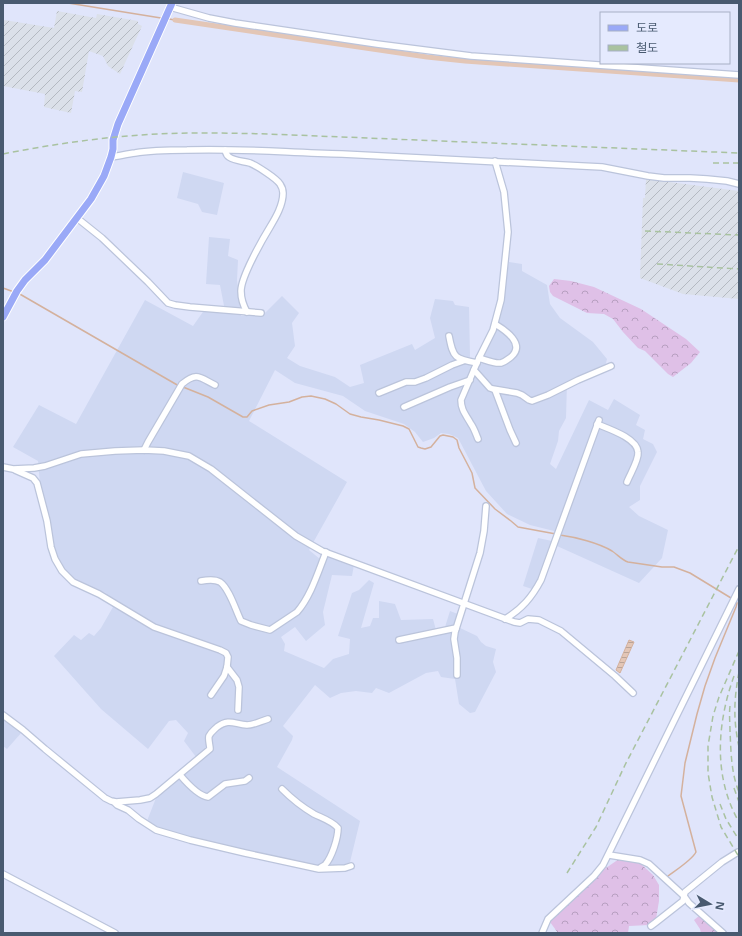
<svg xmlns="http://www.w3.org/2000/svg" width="742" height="936" font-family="'Open Sans','Noto Sans KR',sans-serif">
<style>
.residential{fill:#cfd8f2}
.industrial{fill:url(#industrial-furrows)}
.forest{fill:url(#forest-crowns)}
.water{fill:url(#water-rules);stroke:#d4b19d}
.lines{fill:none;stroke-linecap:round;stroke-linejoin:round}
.stream{stroke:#d4b19d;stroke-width:1.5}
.canal{stroke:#e3c6b6;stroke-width:5}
.minor-casing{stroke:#bbc4db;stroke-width:8}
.major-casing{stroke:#fff;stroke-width:9}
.minor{stroke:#fff;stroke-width:5.5}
.major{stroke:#9aa9f7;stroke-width:7}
.rail{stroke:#a9c2a0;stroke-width:1.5;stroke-dasharray:6 4;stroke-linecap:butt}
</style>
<defs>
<pattern id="industrial-furrows" width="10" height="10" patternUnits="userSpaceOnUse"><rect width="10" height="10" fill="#dbe0e9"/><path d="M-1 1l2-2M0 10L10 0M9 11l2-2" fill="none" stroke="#b4b9c1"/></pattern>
<pattern id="forest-crowns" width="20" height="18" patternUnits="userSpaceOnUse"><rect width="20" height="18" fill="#dfc0e7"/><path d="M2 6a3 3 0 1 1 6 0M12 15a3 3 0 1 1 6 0" fill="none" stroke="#b79fc0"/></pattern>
<pattern id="water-rules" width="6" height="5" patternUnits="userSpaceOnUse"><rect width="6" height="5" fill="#e3c6b6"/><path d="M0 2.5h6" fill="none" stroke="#baa498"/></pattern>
</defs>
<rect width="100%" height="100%" fill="#e0e5fb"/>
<g class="residential">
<path d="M183 172 224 183 217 215 202 212 198 204 177 198Z"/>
<path d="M209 237 230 239 228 256 238 260 237 280 241 316H260L266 312 282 296 299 313 292 323 295 346 287 358 300 366 335 377 350 387 364 383 360 365 412 344 415 350 435 338 430 318 435 299 453 301 455 305 469 307 470 356 468 364H479L497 329 509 262 522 264V271L547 285 550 304 560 318 593 342 607 359 605 367 567 383 566 418 559 431 558 441 550 464 556 469 589 400 608 410 614 399 640 415 636 425 645 430 643 439 653 444 657 452 640 486V500L629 507 639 516 668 530 662 558 639 583 557 546 538 591 523 586 538 538 552 541 554 531 530 525 507 514 486 491 458 438 449 434 441 433 434 438 423 442 415 432 404 424 365 411 343 396 295 383 275 370 249 421 347 482 309 550 320 559 327 555 354 565 352 576 332 575 323 612 325 625 306 641 295 627 281 637 285 644 284 651 324 668 333 659 349 654 350 639 338 636 352 593 359 590 369 580 374 583 361 628 370 626 373 618H379V601L395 604 401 620 433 619 436 630 445 627 450 611 463 616 458 627 477 636 481 642 486 646 496 649 493 662 496 672 475 712 470 713 459 704 455 679 441 677 438 671 426 673 389 693 376 688 372 693 356 691 341 693 330 698 315 685 283 726 293 736 292 740 277 767 360 821 350 862 341 866H316L260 854 163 830 147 821 156 798 199 761 184 741 188 733 176 720 169 721 148 749 101 709 54 656 74 635 81 640 89 633 94 636 101 628 113 607 106 593 83 584 72 577 62 566 54 547 40 484 38 461 13 447 39 405 76 424 145 300 193 326 205 309 225 311 220 285 206 284Z"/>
<path d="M3 717 22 732 7 749 3 746Z"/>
</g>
<g class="industrial">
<path d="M57 11 96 18 97 14 138 21V24L142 26 120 74 108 66 103 56 89 51 82 92 75 91 71 113 44 107 45 94 3 86V25L4 20 54 28Z"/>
<path d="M646 179 739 191V299L683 294 640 278 643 198H645Z"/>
</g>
<g class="forest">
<path d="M554 279 571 281 594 287 641 309 686 339 700 352 691 363 673 377 668 374 645 351 638 348 623 332 613 319 604 314 587 313 553 296 550 292 549 286Z"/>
<path d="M619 859 629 860 641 864 653 875 659 885V901L656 919 654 922 649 925 629 926 628 933H558L550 922 552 917 589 885 603 870Z"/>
<path d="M699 916 719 933H701L700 929 694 920Z"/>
</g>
<path class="water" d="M629 640 634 642 620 673 616 670Z"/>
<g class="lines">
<g class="stream">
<path d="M68 3 161 18"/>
<path d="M169 19 175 20"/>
<path d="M3 288 14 292"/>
<path d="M18 293 179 386"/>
<path d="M183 387 208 397 243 417H247L252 411 269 405 289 402 302 397 311 396 325 399 336 404 350 414 361 417 379 420 403 426 409 429 418 447 421 448 425 449 431 447 440 436 443 435 453 437 457 440 459 448 472 473 475 488 495 509 511 521 518 527 556 534"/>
<path d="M560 535C575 537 599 543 612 551 618 555 622 560 628 562L662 567H674L690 573 731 598"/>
<path d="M668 876C676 870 692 860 696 852L681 796 685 763 697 714 705 686 715 658 736 607 737 603 735 600"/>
</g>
<path class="canal" d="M175 20 427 57 465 61 739 80"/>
<defs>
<g id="minor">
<path d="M170 7 209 18 235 23 377 44 471 56 739 75"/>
<path d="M225 150C226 153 226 155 229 157 235 161 243 161 250 163 257 166 276 178 280 184 282 187 283 190 283 193 283 205 276 217 270 227 262 240 241 277 241 291 241 299 243 305 247 312"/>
<path d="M111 157C119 156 127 154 135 153 152 150 169 150 187 150 239 148 290 153 342 154L602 167 648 176 664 178H690L707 179 727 181 739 184"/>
<path d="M77 218 102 238 148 282 168 303 175 305 190 307 261 313"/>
<path d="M449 336C453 358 455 359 477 363"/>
<path d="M479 358C486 360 494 364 501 363 505 362 508 359 511 357 526 344 505 330 495 324"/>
<path d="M474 370 490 388 493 389 517 393 522 395 529 400 532 401 548 395 578 380 611 366"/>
<path d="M495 390 510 430 516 443"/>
<path d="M379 393 406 382H415L426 378 452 365 463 361"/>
<path d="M404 407 450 387 470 380"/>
<path d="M597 424C609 429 637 438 638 452 639 460 630 474 627 482"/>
<path d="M478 439C476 434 474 428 471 424 466 415 461 410 461 400L479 358 493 330 501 300 508 232 504 192 495 161"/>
<path d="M144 450 148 442 182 384C197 372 199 377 215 385"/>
<path d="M3 467 13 469 34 468 45 466 81 454 115 451 144 450 164 451 189 456 211 469 296 536 322 551 514 622 520 623 528 619 539 620 561 631 615 676 633 693"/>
<path d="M15 470 33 478 37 483 47 521 51 547 55 559 62 571 73 582 99 594 154 627 220 650 226 653 228 657 227 667 224 676 211 695"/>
<path d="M201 581C206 580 215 579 220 582 229 588 236 611 241 621L251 625 270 630 297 612C311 596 318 572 326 552"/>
<path d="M505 619C522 609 532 597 541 580L599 420"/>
<path d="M399 640 456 628"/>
<path d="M227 667 237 680 239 687 238 710"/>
<path d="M457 675V658L454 639 455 632 480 553 484 531 486 506"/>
<path d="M3 715 23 730 45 749 105 798 111 801 116 802 140 800 150 798 156 794 210 749C210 745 208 740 209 736 211 732 214 730 217 727 229 718 234 724 247 725 254 725 261 721 268 719"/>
<path d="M180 775C186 782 199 796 208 797L225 784 245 781 249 778"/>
<path d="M282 789C292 799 302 807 314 814 322 818 332 821 338 828 338 838 332 857 325 865 323 866 321 867 320 868"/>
<path d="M114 802 117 805 128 810 139 819 156 830 190 840 245 853 319 869 345 868 351 866"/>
<path d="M609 855 640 860 649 864 684 896 689 903 723 933"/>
<path d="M3 874 115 933"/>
<path d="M651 926 655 923 683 901 685 892 722 862 738 852H739"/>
<path d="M542 933 548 919 594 876 603 865 739 589"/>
</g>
<path id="major" d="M3 317 17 291 25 280 45 260 91 199 104 176 111 157 113 149V140L118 124 172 3"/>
</defs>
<use href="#minor" class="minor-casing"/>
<use href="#major" class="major-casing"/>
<use href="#minor" class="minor"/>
<use href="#major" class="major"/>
<g class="rail">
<path d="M3 154C49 145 95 138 141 135 184 132 226 133 268 134L739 153"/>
<path d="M713 163H739"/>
<path d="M645 231 739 235"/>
<path d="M657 264 739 269"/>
<path d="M739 651 719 697 713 716 708 746V773L712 797 721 827 739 857"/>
<path d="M739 672C734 699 733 719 739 747"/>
<path d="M734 676C717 723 713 777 739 822"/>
<path d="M730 706C729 714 730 723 730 731 731 751 731 773 739 792"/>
<path d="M734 788 739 802"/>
<path d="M720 804 726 819 739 840"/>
<path d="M567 873 596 827 625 765 739 546"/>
</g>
</g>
<rect width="742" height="936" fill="none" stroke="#495a70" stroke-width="8"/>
<rect x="600" y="12" width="130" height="52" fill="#e5eafe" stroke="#a7b0c5"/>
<rect x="608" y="25" width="20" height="6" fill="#9aa9f7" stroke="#a7b0c5"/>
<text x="636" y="32" font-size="12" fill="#495a70">도로</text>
<rect x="608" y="45" width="20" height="6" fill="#a9c2a0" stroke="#a7b0c5"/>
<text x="636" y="52" font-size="12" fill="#495a70">철도</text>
<g transform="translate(710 904) rotate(100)" stroke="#e5eafe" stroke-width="3" paint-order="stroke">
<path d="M0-3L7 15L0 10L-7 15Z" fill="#495a70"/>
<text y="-6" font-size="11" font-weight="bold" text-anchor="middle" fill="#495a70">N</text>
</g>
</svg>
